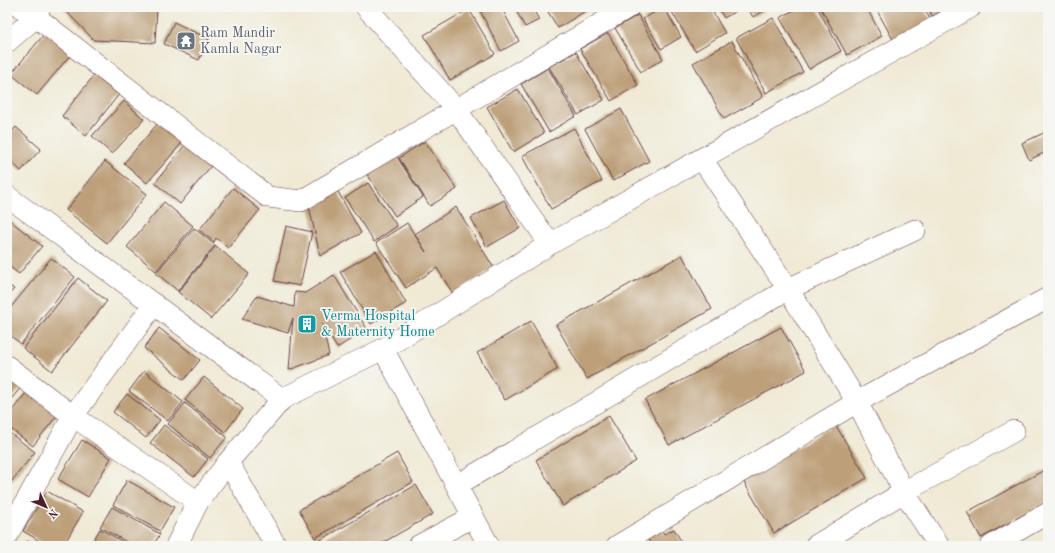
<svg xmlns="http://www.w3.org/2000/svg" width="1055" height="553" font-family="'Old Standard TT',serif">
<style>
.building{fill:#bda07a}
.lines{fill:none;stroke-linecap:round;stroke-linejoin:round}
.street-casing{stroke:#633d44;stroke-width:22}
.street{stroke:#fff;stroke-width:21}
.labels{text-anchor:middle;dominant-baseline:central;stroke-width:3.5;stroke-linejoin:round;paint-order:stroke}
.worship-label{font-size:14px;fill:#5b616d;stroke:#f6f6f2;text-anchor:start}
.culture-label{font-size:14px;fill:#0d838f;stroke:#f6f6f2;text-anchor:start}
</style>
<rect width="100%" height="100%" fill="#f6f6f2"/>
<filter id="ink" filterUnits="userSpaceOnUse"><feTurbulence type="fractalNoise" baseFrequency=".025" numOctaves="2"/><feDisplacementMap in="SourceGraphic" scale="8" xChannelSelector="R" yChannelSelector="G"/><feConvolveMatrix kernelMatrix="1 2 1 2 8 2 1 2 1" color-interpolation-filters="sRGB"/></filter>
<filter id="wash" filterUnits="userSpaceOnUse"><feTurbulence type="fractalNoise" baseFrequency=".012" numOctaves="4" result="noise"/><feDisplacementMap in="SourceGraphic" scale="16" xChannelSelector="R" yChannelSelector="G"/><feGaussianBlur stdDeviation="0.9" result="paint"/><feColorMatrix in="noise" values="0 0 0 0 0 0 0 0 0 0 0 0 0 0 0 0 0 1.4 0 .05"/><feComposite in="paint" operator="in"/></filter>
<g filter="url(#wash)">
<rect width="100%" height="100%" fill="#f0ead5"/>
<g id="blocks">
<g class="building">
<path d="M62 7H157L155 43 94 40Z"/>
<path d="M478 7H501L519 41 501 51Z"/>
<path d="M514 7H532L539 20 525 27Z"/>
<path d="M545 7H585L587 10 558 28Z"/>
<path d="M664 7 681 37 661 49 643 19Z"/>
<path d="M669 7H710L725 33 695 51Z"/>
<path d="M718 7H743L724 18Z"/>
<path d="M747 7H771L753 17Z"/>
<path d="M799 7H817L841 51 809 69 780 18Z"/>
<path d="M820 7H866L882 36 847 55Z"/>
<path d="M875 7H923L932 22 895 43Z"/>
<path d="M928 7H948L932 16Z"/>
<path d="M469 9 495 54 450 80 424 35Z"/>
<path d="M638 15 663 59 641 72 615 28Z"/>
<path d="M773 18 803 72 766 93 736 38Z"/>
<path d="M174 22 209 39 199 60 164 44Z"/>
<path d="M46 32 72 53 37 95 11 74Z"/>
<path d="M608 33 638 85 611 101 580 49Z"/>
<path d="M732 41 763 97 724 119 693 63Z"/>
<path d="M576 52 604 100 578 115 549 67Z"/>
<path d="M548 68 576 116 549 132 521 84Z"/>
<path d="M95 74 120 93 86 136 62 116Z"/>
<path d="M518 89 544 133 513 152 487 107Z"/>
<path d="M124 101 144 119 112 154 92 136Z"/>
<path d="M621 109 649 161 613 181 585 129Z"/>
<path d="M159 122 182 143 147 183 124 163Z"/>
<path d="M16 127 41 149 21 171 7 158V137Z"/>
<path d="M574 128 602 181 551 209 522 156Z"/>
<path d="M1048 131V151L1029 160 1022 143Z"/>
<path d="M425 141 457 189 430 206 399 158Z"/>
<path d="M185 145 211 166 180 204 155 183Z"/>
<path d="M396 155 423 197 395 216 367 174Z"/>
<path d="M105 161 147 194 107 243 66 210Z"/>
<path d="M368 183 397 226 374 242 345 198Z"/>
<path d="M233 188 260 210 228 248 216 238 214 242 199 230Z"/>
<path d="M337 190 361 233 320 256 309 206Z"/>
<path d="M504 200 520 228 487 247 471 218Z"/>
<path d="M164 202 193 226 156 271 127 247Z"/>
<path d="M456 207 494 268 453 294 437 268 406 288 376 243 407 223 426 252 415 234Z"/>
<path d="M7 218 42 246 19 274 7 265Z"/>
<path d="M286 226 312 232 300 286 274 281Z"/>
<path d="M194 228 215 245 178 291 156 273Z"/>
<path d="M216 246 249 274 211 319 178 292Z"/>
<path d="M376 251 406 303 371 324 340 272Z"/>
<path d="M682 255 712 309 587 379 556 325Z"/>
<path d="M51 258 75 277 21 344 7 333V312Z"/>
<path d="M334 275 367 329 337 348 322 324 329 355 289 370 293 318 288 333 242 319 257 296 294 307 295 292 305 293Z"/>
<path d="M78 278 107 301 52 371 23 348Z"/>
<path d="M7 284 14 289 7 297Z"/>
<path d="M531 321 558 369 505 400 477 353Z"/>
<path d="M781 327 806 371 669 445 645 400Z"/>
<path d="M159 328 200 360 184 380 144 348Z"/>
<path d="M144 371 183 402 168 421 129 391Z"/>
<path d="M7 374 22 386 7 404Z"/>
<path d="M204 377 243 409 225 432 185 400Z"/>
<path d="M29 389 59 413 33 446 7 426V417Z"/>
<path d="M127 394 160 420 146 438 113 412Z"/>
<path d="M185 403 227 437 210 458 168 424Z"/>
<path d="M609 416 636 461 563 506 536 460Z"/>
<path d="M835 424 867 478 774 533 742 479Z"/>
<path d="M164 425 208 459 194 477 150 443Z"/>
<path d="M7 431 35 452 7 487Z"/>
<path d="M82 440 111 458 88 497 58 479Z"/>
<path d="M397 453 413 482 315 538 299 510Z"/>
<path d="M1048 468V501L981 538 967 512Z"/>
<path d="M127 480 174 507 160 531 113 505Z"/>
<path d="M416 485 433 514 377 546H310Z"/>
<path d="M47 491 83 512 63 546H48L23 531Z"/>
<path d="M112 507 160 534 153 546H134L100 527Z"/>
<path d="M658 524 664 534 674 529 684 546H645L650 543 644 533Z"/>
<path d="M100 529 130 546H90Z"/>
<path d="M27 541 35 546H23Z"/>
</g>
</g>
</g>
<g filter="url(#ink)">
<use href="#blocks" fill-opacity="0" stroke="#633d44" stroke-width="1"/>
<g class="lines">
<defs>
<g id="street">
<path d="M20 7 36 17 268 197 301 201 629 7"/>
<path d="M366 7 456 109 550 244"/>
<path d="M7 42 36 17 40 7"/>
<path d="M702 159 788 289 857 402 904 492 939 546"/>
<path d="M7 196 282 399"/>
<path d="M383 349 489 546"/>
<path d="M7 366 73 416 198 502"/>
<path d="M228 462 276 546"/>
<path d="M457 485 788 289 915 230"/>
<path d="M7 536 73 416 154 304"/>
<path d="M176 546 198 502 228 462 282 399 383 349 550 244 971 7"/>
<path d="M418 546 473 517"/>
<path d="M617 546 857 402 1048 298"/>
<path d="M815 546 904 492 1014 431"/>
<path d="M991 546 1048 513"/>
</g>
</defs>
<use href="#street" class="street-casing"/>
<use href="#street" class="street"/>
</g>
</g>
<defs>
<symbol id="temple-square" viewBox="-11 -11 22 22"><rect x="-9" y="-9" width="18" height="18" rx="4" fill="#6b7280" stroke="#f6f6f2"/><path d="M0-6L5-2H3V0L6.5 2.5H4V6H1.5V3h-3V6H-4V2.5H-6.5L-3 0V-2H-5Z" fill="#fff"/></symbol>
<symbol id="building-square" viewBox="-11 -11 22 22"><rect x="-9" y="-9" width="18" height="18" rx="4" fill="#0f9aa8" stroke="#f6f6f2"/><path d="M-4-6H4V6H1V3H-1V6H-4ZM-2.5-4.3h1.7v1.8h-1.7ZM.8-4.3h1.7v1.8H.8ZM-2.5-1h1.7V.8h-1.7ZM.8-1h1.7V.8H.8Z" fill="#fff"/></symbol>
</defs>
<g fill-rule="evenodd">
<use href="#temple-square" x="175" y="30" width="22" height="22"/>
<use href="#building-square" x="296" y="313" width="22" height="22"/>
</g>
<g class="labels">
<g class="worship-label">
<text x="200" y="33">Ram Mandir<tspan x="200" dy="16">Kamla Nagar</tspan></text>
</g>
<g class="culture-label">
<text x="321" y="316">Verma Hospital<tspan x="321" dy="16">&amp; Maternity Home</tspan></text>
</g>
</g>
<rect width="1055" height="553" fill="none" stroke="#f6f6f2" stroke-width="24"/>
<g transform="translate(46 507) rotate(134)" stroke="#f6f6f2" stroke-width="3" paint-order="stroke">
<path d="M0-3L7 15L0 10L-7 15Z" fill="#4a1f2b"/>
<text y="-6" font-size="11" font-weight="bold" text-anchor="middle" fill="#4a1f2b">N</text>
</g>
</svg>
